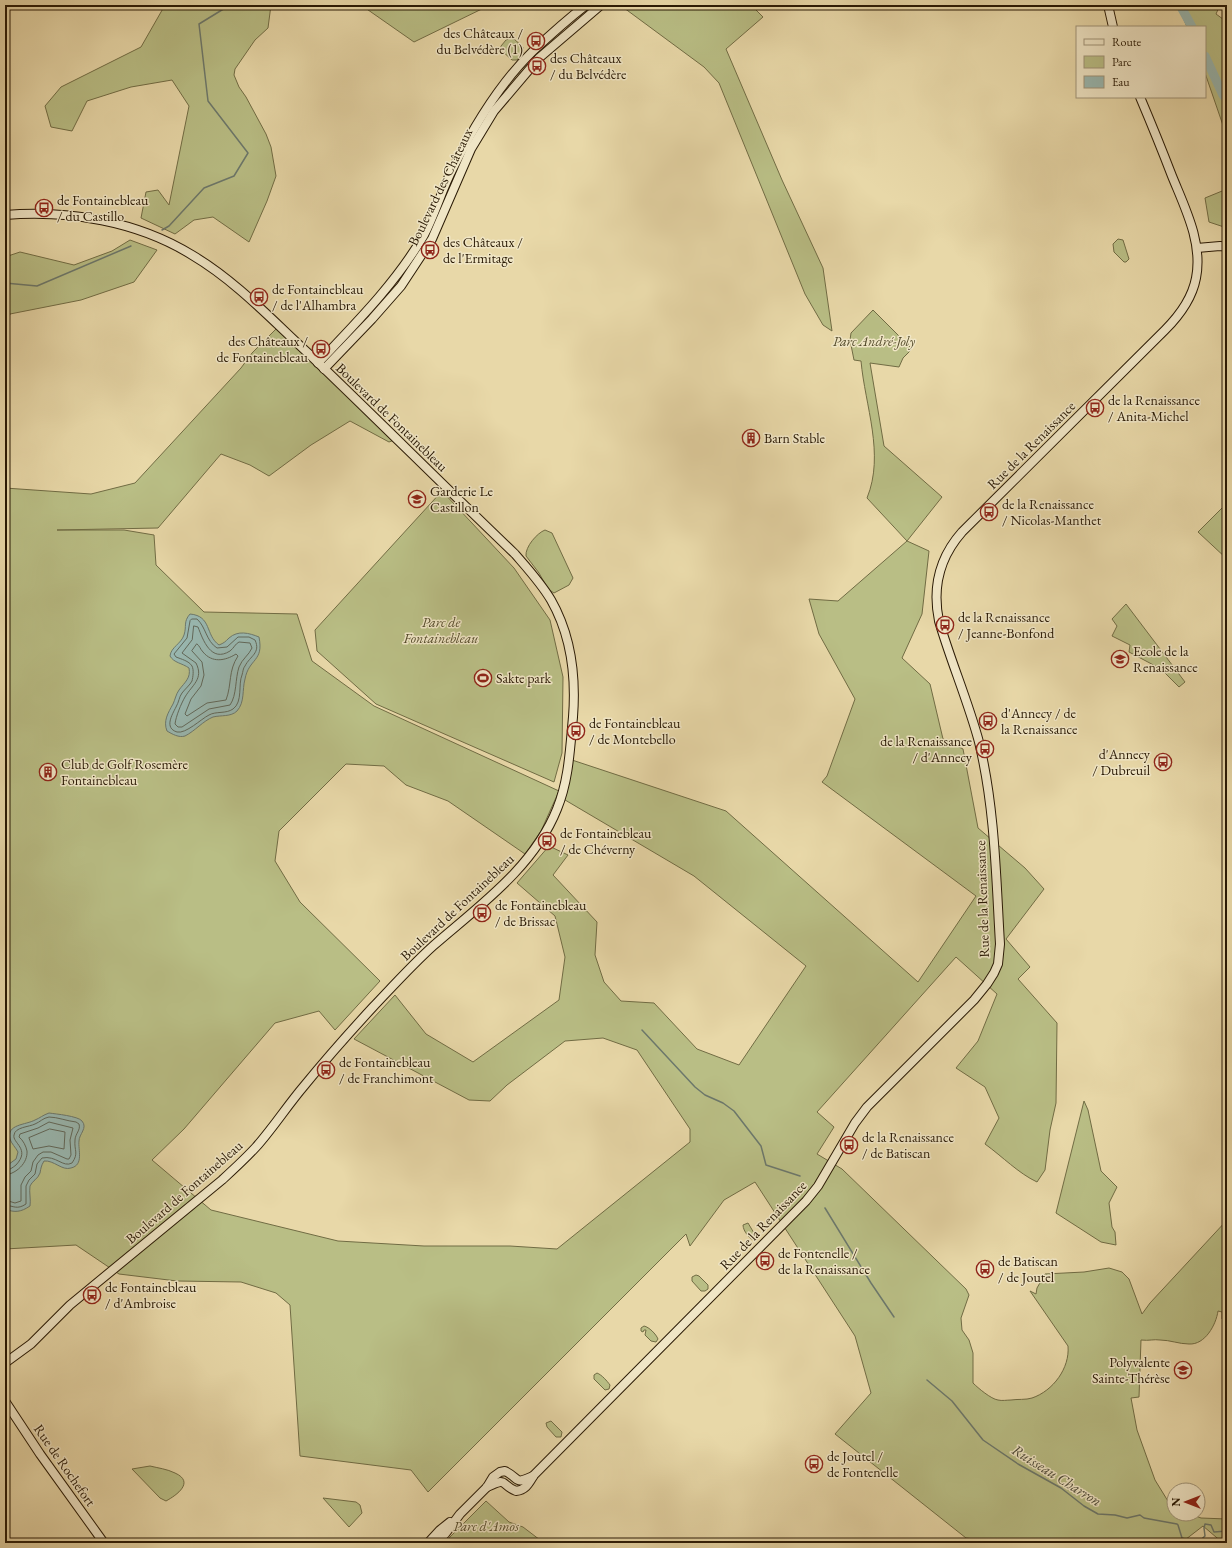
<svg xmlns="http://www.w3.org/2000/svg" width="1232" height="1548" font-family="'EB Garamond',serif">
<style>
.green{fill:#b9be85;stroke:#716c44}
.water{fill:#99b8b1;stroke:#6c786c}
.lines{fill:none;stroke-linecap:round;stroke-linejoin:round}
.shore{stroke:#61685a;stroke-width:1}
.stream{stroke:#6c786c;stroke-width:1.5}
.river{stroke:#99b8b1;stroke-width:9}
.secondary-casing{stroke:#291904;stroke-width:10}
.secondary{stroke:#f0e6c6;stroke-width:8}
.labels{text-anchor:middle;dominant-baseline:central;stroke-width:3;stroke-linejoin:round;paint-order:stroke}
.poi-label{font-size:14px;fill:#291904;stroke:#f0e6c6;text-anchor:start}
.street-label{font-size:14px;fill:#291904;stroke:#f0e6c6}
.park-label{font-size:14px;font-style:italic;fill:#544b2b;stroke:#f0e6c6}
.water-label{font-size:15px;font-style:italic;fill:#4b4938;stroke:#f0e6c6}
</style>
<rect width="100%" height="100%" fill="#e8d8a8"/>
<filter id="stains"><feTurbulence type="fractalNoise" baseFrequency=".005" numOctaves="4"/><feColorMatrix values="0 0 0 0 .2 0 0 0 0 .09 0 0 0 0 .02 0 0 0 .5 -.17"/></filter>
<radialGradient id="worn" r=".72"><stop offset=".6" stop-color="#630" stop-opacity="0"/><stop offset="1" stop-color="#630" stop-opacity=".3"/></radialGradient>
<g class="green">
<path d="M165 5H271L268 28 255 40 235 69 234 75 239 87 246 97 266 134 271 147 276 176 267 201 249 242 213 217 194 220 175 234 141 218 146 192 158 190 169 205 189 106 172 80 131 87 87 101 72 131 51 127 45 106 61 87 141 47Z"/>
<path d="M361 5H490L414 42Z"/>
<path d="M620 5H751L763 17 726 49 782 180 823 268 832 331 823 325 805 294 719 83 704 67Z"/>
<path d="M1178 5H1220L1216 14 1227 22V137L1205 73V27H1187Z"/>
<path d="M510 38 514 39 523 47V53L517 60H512L501 50V46L506 40Z"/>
<path d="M1227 189V228L1209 222 1205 198Z"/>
<path d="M1118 239 1123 240 1129 259 1126 262H1124L1114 252 1113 244Z"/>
<path d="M130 240 157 250 134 282 81 300 10 314 5 326V257L20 252 74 265 112 251Z"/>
<path d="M873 310 912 349 903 358 899 367 870 363 884 446 942 497 907 541 929 551 922 614 902 658 930 684 943 739 963 749 978 828 1025 868 1044 889 1006 939 1030 967 1018 979 1057 1023 1056 1103 1050 1130 1045 1170 1037 1182C1018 1173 1003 1157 985 1144L999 1118 985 1087 956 1068 978 1041 997 994 956 957 817 1112 834 1127 817 1154 842 1169 966 1289 969 1295 961 1318 962 1330 969 1340 973 1353V1383C978 1388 991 1399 998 1400 1002 1401 1007 1400 1011 1400 1017 1399 1026 1400 1032 1398 1053 1391 1070 1368 1068 1346L1030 1291 1036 1294 1037 1288 1045 1274 1084 1272 1109 1268 1122 1272 1129 1279 1142 1314 1150 1303 1227 1220V1321L1222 1319V1312L1218 1311C1216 1325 1205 1345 1189 1344 1179 1344 1170 1340 1160 1340 1154 1339 1149 1341 1141 1340L1139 1397 1131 1398 1137 1430 1155 1480 1171 1506 1174 1507V1514H1191L1201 1518 1227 1519V1543H1223L1203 1526 1181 1543H996L993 1541 966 1538 835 1434 871 1393 855 1336 755 1182 724 1200 690 1246 686 1234 428 1492 411 1470 300 1456 290 1305 276 1293 241 1282 177 1281 119 1274 76 1245 5 1249V488L91 494 135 483 241 368 252 353 282 323 397 439 389 442 350 421 311 445 269 476 250 465 221 454 158 528 57 530H124L154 535 156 565 204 612 297 614 312 661 374 706 559 791 541 831 525 854 448 801 406 785 384 766 346 764 279 831 275 861 300 902 380 981 335 1030 319 1011 275 1023 184 1129 152 1160 211 1210 338 1241 424 1246H510L557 1249 690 1142V1129L637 1050 603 1038 565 1041 507 1085 490 1101 469 1100 354 1039 395 995 426 1034 473 1062 559 1000 565 957 555 916 517 883 549 846 568 855 553 875 597 922 595 955 604 982 621 1001 654 1003 697 1049 739 1065 806 966 694 876 560 797 569 759 726 811 918 982 976 896 822 782 827 776 855 699 819 634 809 599 838 601 907 541 867 498C885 454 865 406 861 361L854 360 850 340 851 333Z"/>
<path d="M442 491 514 568 550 620 563 677 562 753 554 782 376 704 317 651 315 630Z"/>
<path d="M1227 503V559L1198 532Z"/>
<path d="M545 530 552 533 573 578 569 585 554 593 548 589 539 573 526 556C525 547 537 533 545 530Z"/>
<path d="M1126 604 1185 682 1179 687 1161 669 1129 652 1130 645 1112 636 1117 626 1112 619Z"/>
<path d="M1084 1101 1088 1110 1101 1171 1117 1187 1109 1203 1112 1227 1115 1232 1116 1245 1101 1242 1056 1213Z"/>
<path d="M748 1223 757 1238V1240H755L756 1241C750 1240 743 1231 743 1225Z"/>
<path d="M696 1275 699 1276 708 1285V1289L705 1291H701L692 1281V1277Z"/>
<path d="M644 1326C649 1327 656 1334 658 1339L656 1342 651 1341 645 1335 646 1330H644L643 1332 641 1331V1328Z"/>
<path d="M597 1373C602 1375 607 1381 610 1385L609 1389 605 1390 594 1379V1375Z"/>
<path d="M551 1421 562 1432 561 1437H556L547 1427 546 1423Z"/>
<path d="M150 1466C158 1468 167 1469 175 1473 195 1482 177 1495 166 1501L160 1498 132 1469Z"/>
<path d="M323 1498 356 1502 360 1505 362 1513 349 1527Z"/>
<path d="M486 1501 509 1522 523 1527 544 1543H444Z"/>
</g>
<g class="water">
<path d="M190 614C212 616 205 635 219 645 224 643 225 642 229 638 238 630 249 633 259 637 264 662 249 658 245 679 242 690 245 702 237 711 231 717 221 715 213 717 203 721 195 731 185 736 179 738 172 734 167 731 163 721 168 713 173 704 175 700 176 694 179 690 185 682 191 678 189 668 182 663 174 663 170 656 171 647 181 644 184 635 187 626 183 622 190 614Z"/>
<path d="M49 1113C56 1114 78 1116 82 1121 88 1128 79 1134 79 1141 78 1150 84 1165 71 1168 62 1171 54 1160 44 1161 41 1166 41 1168 40 1173 38 1179 32 1181 30 1186 29 1192 31 1200 30 1206 21 1212 15 1213 5 1209V1167L16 1159 18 1152C16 1148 11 1143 10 1139 6 1124 26 1125 35 1120 40 1118 43 1115 49 1113Z"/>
</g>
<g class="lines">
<g class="shore">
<path d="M192 619H197C206 627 206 641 217 648L227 647 238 637H249L255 640C261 653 250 656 245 666 243 668 243 672 242 675 238 684 243 702 233 709 226 714 216 711 209 715 201 719 186 734 177 732 164 728 172 715 176 707 179 702 179 697 182 693 185 689 190 685 192 681 193 677 194 670 192 666 189 661 181 659 176 657L174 654 187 638 190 621Z"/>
<path d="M194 626 198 627C203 640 211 663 230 651 234 648 235 644 239 642L250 643 252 648C249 655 242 659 239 667 235 679 237 695 230 705L209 709 182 727H178L175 724C176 716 181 704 185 697 192 685 204 679 196 663L182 653 192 640Z"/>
<path d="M197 644C200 646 200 649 203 652 212 663 225 661 236 654L238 656C228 671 232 684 226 700L207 703 187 716 185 714 191 699 201 686 204 675 202 662 192 651Z"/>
<path d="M50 1129 65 1132 64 1149 49 1146 33 1149 29 1138Z"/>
<path d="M5 1170C10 1170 12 1168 16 1165 31 1149 12 1143 14 1135 15 1127 29 1127 35 1124 40 1122 43 1118 49 1117 57 1117 67 1121 76 1122L79 1124C81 1130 75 1134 75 1140 74 1151 79 1153 72 1163 63 1168 56 1155 42 1158L37 1164 35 1174 29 1180 26 1186V1204C17 1210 14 1206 5 1205"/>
<path d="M5 1175C16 1174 28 1163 27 1151 26 1146 23 1140 19 1137L20 1134 38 1128 49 1122 73 1128 70 1140 71 1155 69 1159H67L51 1152H43L38 1155 33 1162 31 1171 25 1177 21 1185V1201L15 1203 5 1200"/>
</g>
<g class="stream">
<path d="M162 230 169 226 204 188 234 176 248 153 208 101 199 24 230 5"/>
<path d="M5 283 37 286 131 246"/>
<path d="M642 1030 695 1087 705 1095 723 1103 734 1111 761 1146 766 1165 800 1176"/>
<path d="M825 1208 871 1283 894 1317"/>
<path d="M927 1380 952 1401 983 1440 1018 1464 1061 1488 1084 1506 1098 1514 1115 1515 1127 1518 1140 1515 1144 1518 1177 1524 1178 1525 1182 1538 1197 1543 1205 1536 1204 1528 1205 1524 1211 1525 1214 1532 1227 1531"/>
</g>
<g class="river">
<path d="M1180 5 1192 27"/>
<path d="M1205 56 1223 95 1227 100"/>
</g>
<defs>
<g id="secondary">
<path d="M1108 5 1113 27"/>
<path d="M5 215C69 210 137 221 192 255 236 281 272 320 309 354 378 420 446 488 515 554 528 569 541 583 551 600 571 635 576 678 573 717 570 748 569 780 557 809 534 867 479 906 433 946 412 965 393 986 373 1007 349 1033 326 1059 304 1086 287 1106 273 1128 256 1147 245 1159 234 1169 222 1180L70 1305 31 1344 5 1363"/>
<path d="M1197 248 1220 246 1227 247"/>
<path d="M318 363C356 323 396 283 424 235 435 214 442 189 453 168 474 126 499 84 533 51 550 35 568 19 586 5"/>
<path d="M324 369 372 319 401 286 432 239 471 149 494 111 539 58 601 5"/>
<path d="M5 1401 40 1454 104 1543"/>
<path d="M487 1487C509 1477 499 1484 516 1491 526 1490 529 1483 534 1475L806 1201 818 1186 855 1123 867 1107 974 1000 987 984 994 973 998 964 1000 944C996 877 995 808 979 742 968 701 951 662 939 621 932 587 940 557 962 532L1165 330C1180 315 1192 299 1196 278 1203 243 1185 208 1172 176 1162 150 1151 123 1140 97"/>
<path d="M428 1543 440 1530 450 1522"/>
<path d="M436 1543 445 1534 460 1514 487 1487 493 1477 500 1472 505 1471C521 1479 513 1485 533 1476"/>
</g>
</defs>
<use href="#secondary" class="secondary-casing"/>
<use href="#secondary" class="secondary"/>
</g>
<defs>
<symbol id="bus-ring" viewBox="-11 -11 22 22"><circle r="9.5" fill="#f0e6c6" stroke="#8f2418" stroke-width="1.5"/><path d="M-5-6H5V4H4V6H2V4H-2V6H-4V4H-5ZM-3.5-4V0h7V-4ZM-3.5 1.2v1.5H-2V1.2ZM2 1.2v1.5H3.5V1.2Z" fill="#8f2418"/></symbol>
<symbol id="building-ring" viewBox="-11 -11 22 22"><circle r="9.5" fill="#f0e6c6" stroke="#8f2418" stroke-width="1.5"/><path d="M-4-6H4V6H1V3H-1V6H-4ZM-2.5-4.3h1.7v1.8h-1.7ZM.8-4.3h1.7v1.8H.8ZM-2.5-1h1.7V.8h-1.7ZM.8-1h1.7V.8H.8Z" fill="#8f2418"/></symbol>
<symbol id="school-ring" viewBox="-11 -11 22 22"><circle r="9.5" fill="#f0e6c6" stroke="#8f2418" stroke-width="1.5"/><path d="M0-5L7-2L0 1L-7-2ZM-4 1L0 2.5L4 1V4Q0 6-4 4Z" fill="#8f2418"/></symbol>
<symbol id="stadium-ring" viewBox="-11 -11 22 22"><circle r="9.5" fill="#f0e6c6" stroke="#8f2418" stroke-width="1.5"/><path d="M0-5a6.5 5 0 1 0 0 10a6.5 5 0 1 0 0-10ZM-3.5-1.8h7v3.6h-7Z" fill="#8f2418"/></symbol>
</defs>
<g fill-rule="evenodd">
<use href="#bus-ring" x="526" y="31" width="20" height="20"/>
<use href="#bus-ring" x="527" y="56" width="20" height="20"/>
<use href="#bus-ring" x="34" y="198" width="20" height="20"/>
<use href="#bus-ring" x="420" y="240" width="20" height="20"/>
<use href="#bus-ring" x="249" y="287" width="20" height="20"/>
<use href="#bus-ring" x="311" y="339" width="20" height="20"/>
<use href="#bus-ring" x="1085" y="398" width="20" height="20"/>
<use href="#building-ring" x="741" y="428" width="20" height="20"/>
<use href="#school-ring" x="407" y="489" width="20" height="20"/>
<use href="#bus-ring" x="979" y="502" width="20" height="20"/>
<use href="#bus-ring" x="935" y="615" width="20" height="20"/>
<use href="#school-ring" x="1110" y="649" width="20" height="20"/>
<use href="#stadium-ring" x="473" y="668" width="20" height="20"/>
<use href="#bus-ring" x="978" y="711" width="20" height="20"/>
<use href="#bus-ring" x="566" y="721" width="20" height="20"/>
<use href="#bus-ring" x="975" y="739" width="20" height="20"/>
<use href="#bus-ring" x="1153" y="752" width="20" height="20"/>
<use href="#building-ring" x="38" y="762" width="20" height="20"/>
<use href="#bus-ring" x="537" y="831" width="20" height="20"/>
<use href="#bus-ring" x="472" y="903" width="20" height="20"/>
<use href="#bus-ring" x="316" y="1060" width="20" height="20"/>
<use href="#bus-ring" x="839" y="1135" width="20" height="20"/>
<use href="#bus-ring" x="755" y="1251" width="20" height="20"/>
<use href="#bus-ring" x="975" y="1259" width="20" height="20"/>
<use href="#bus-ring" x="82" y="1285" width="20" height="20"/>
<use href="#school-ring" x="1173" y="1360" width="20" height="20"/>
<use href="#bus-ring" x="804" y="1454" width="20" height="20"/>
</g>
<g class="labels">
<g class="poi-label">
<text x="523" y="33" text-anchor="end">des Châteaux /<tspan x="523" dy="16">du Belvédère (1)</tspan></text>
<text x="550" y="58">des Châteaux<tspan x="550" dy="16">/ du Belvédère</tspan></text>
<text x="57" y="200">de Fontainebleau<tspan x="57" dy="16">/ du Castillo</tspan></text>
<text x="443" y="242">des Châteaux /<tspan x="443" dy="16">de l'Ermitage</tspan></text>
<text x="272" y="289">de Fontainebleau<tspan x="272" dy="16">/ de l'Alhambra</tspan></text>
<text x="308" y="341" text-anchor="end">des Châteaux /<tspan x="308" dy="16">de Fontainebleau</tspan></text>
<text x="1108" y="400">de la Renaissance<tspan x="1108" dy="16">/ Anita-Michel</tspan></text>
<text x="764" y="438">Barn Stable</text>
<text x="430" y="491">Garderie Le<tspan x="430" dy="16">Castillon</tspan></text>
<text x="1002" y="504">de la Renaissance<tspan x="1002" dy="16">/ Nicolas-Manthet</tspan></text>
<text x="958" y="617">de la Renaissance<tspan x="958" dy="16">/ Jeanne-Bonfond</tspan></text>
<text x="1133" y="651">Ecole de la<tspan x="1133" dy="16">Renaissance</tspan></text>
<text x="496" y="678">Sakte park</text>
<text x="1001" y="713">d'Annecy / de<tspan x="1001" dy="16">la Renaissance</tspan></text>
<text x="589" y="723">de Fontainebleau<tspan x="589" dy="16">/ de Montebello</tspan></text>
<text x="972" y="741" text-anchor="end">de la Renaissance<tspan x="972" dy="16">/ d'Annecy</tspan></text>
<text x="1150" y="754" text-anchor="end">d'Annecy<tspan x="1150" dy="16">/ Dubreuil</tspan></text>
<text x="61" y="764">Club de Golf Rosemère<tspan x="61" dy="16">Fontainebleau</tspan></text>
<text x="560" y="833">de Fontainebleau<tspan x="560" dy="16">/ de Chéverny</tspan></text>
<text x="495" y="905">de Fontainebleau<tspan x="495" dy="16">/ de Brissac</tspan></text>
<text x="339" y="1062">de Fontainebleau<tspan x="339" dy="16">/ de Franchimont</tspan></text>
<text x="862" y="1137">de la Renaissance<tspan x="862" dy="16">/ de Batiscan</tspan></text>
<text x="778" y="1253">de Fontenelle /<tspan x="778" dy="16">de la Renaissance</tspan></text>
<text x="998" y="1261">de Batiscan<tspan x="998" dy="16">/ de Joutel</tspan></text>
<text x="105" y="1287">de Fontainebleau<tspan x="105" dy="16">/ d'Ambroise</tspan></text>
<text x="1170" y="1362" text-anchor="end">Polyvalente<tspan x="1170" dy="16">Sainte-Thérèse</tspan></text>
<text x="827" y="1456">de Joutel /<tspan x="827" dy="16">de Fontenelle</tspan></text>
</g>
<g class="street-label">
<text transform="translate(440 187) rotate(-64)">Boulevard des Châteaux</text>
<text transform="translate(392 417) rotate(44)">Boulevard de Fontainebleau</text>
<text transform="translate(1031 445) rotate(-45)">Rue de la Renaissance</text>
<text transform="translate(982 899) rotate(-92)">Rue de la Renaissance</text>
<text transform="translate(457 907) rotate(-43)">Boulevard de Fontainebleau</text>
<text transform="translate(184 1192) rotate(-41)">Boulevard de Fontainebleau</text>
<text transform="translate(763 1225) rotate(-46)">Rue de la Renaissance</text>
<text transform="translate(65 1465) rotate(55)">Rue de Rochefort</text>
</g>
<g class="park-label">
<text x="874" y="341">Parc André-Joly</text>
<text x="441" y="622">Parc de<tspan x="441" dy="16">Fontainebleau</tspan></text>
<text x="486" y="1526">Parc d'Amos</text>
</g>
<g class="water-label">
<text transform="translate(1057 1475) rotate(32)">Ruisseau Charron</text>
</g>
</g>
<rect width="1232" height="1548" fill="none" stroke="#e8d8a8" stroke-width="20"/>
<rect x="6" y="6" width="1220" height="1536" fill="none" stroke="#291904" stroke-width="2"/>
<rect x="10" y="10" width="1212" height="1528" fill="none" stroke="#291904"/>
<rect x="1076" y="26" width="130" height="72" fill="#f0e6c6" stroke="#a09478"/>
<rect x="1084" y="39" width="20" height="6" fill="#f0e6c6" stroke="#a09478"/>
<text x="1112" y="46" font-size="12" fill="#291904">Route</text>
<rect x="1084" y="56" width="20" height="12" fill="#b9be85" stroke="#a09478"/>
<text x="1112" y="66" font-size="12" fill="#291904">Parc</text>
<rect x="1084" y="76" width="20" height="12" fill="#99b8b1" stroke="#a09478"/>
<text x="1112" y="86" font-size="12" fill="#291904">Eau</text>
<g transform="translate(1186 1502) rotate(270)"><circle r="19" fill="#f0e6c6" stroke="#a09478"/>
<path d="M0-3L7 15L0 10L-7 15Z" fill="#8f2418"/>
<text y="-6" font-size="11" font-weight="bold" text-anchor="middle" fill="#291904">N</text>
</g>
<rect width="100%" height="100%" filter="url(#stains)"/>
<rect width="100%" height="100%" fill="url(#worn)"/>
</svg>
